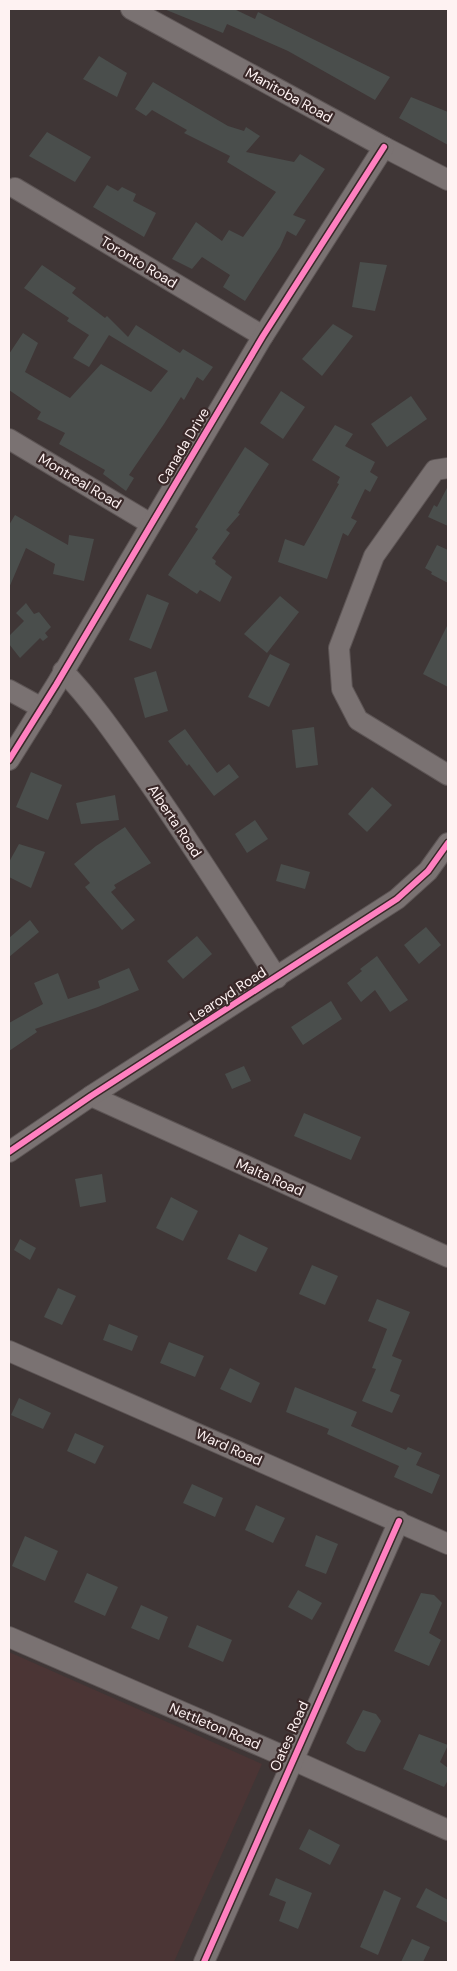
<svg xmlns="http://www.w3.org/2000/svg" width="457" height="1971" font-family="'DM Sans',sans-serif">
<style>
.built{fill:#4b3535}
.building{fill:#4a4e4c}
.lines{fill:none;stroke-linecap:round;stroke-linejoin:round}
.street-casing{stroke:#5d5555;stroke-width:22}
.street{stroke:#7a7272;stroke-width:20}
.cycleway-casing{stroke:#392828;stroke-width:9}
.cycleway{stroke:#ff80c0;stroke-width:6}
.labels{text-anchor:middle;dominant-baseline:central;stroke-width:4.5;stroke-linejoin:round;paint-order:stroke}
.street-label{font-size:14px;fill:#fef2f2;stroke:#392828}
</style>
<rect width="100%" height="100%" fill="#3f3636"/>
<path class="built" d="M9 1652 262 1764 174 1962H9Z"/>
<g class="building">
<path d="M164 9H234L255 19 258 12 390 77 375 100 288 51 227 24 223 33Z"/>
<path d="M99 56 127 73 117 97 83 79Z"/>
<path d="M153 82 228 126 244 131 246 127 260 136 246 152 294 162 300 154 325 169 293 215 306 220 296 236 287 231 280 247 245 301 223 287 230 275 202 257 192 269 172 259 196 222 222 241 229 230 243 237 276 192 227 162 230 156 184 133 187 130 152 110 146 116 135 109Z"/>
<path d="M411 97 448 112V145L399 118Z"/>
<path d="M47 132 91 157 75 182 29 156Z"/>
<path d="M107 185 118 191 122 187 136 194 133 201 156 213 144 237 93 207Z"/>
<path d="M360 262 387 265 375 311 352 307Z"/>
<path d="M42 265 76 288 72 293 105 318 107 316 128 337 136 325 180 353 183 349 213 367 203 381 197 377 184 400 181 397 164 424 129 475 134 478 126 491 103 474 105 470 59 444 65 433 37 419 41 412 9 390V354L23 333 38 343 25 372 70 398 101 364 151 392 168 371 109 335 89 367 73 358 89 335 67 321 69 318 24 288Z"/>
<path d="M333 324 353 336 322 376 302 359Z"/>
<path d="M281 391 305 407 283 439 260 423Z"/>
<path d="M411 396 427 419 387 447 371 424Z"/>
<path d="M335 425 353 434 345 446 375 462 370 472 378 477 370 492 365 489 351 518 357 521 348 536 343 533 327 579 278 562 285 539 304 546 339 484 337 483 340 477 312 460Z"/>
<path d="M245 447 269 464 238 513 240 514 226 530 230 533 212 558 216 561 215 564 232 577 220 602 200 590 197 594 168 575 198 529 195 527Z"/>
<path d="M448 486V526L428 517 434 505 437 507Z"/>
<path d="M15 515 68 545 69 535 94 539 84 581 53 574 55 564 26 548 9 588V525Z"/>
<path d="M437 545 448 550V583L431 574 432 572 425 568Z"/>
<path d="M147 594 169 603 151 649 129 640Z"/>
<path d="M280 596 299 612 267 653 244 634Z"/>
<path d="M26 603 34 614 39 612 51 627 45 633 48 637 43 641 40 638 20 658 9 644V636L24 621 16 613Z"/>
<path d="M448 624V687L423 674Z"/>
<path d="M270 654 290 664 269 707 248 697Z"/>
<path d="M156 671 168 711 145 718 134 678Z"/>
<path d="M314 727 318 765 296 768 292 730Z"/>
<path d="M185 729 217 773 229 764 239 777 214 796 189 764 187 766 168 741Z"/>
<path d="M31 772 62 785 48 820 16 807Z"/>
<path d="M372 787 392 805 367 832 348 814Z"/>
<path d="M115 795 119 820 81 824 76 803Z"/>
<path d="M255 820 268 839 247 853 235 834Z"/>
<path d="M125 827 151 863 114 885 116 888 111 892 135 920 122 930 85 887 90 883 74 864 96 846Z"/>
<path d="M19 844 45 852 31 888 9 877V862Z"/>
<path d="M281 864 310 872 305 889 276 881Z"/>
<path d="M30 920 39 932 9 957V938Z"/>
<path d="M426 927 441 945 419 964 404 945Z"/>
<path d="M197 936 212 954 183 979 167 961Z"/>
<path d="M377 956 408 1000 390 1012 375 990 361 1002 347 983 362 971 360 969Z"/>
<path d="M129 968 139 990 98 1007 35 1029 37 1032 9 1051V1023L43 1004 34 983 58 973 68 999 100 988 98 981Z"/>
<path d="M331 1001 342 1019 303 1045 291 1027Z"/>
<path d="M244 1066 251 1081 232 1089 225 1074Z"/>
<path d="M304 1113 361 1137 351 1160 294 1136Z"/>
<path d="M102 1174 106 1202 80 1207 75 1179Z"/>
<path d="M171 1197 198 1211 183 1241 156 1228Z"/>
<path d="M239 1234 268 1248 256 1272 227 1259Z"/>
<path d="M20 1239 36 1248 30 1260 14 1250Z"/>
<path d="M312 1265 338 1276 325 1305 299 1294Z"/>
<path d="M58 1288 76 1296 62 1325 44 1317Z"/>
<path d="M377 1299 410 1312 392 1356 402 1360 390 1391 400 1395 392 1413 362 1401 376 1369 372 1368 387 1329 368 1321Z"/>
<path d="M109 1324 138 1336 132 1351 103 1340Z"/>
<path d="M169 1342 204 1356 195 1377 160 1363Z"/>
<path d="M230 1368 260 1383 251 1403 220 1389Z"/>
<path d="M295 1387 357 1412 351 1426 406 1450 408 1447 422 1453 416 1465 440 1475 432 1494 394 1477 399 1466 327 1434 329 1429 286 1412Z"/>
<path d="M19 1398 51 1413 43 1429 11 1415Z"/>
<path d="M75 1433 104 1446 95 1464 67 1451Z"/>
<path d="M192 1484 223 1498 215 1517 183 1503Z"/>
<path d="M256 1505 285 1518 273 1543 245 1530Z"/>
<path d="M316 1535 338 1544 326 1574 305 1566Z"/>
<path d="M25 1536 58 1551 45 1581 12 1566Z"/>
<path d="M87 1573 118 1587 105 1616 74 1602Z"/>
<path d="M298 1590 322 1603 312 1620 288 1607Z"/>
<path d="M421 1593 434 1595 442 1603 429 1633 441 1640 429 1666 394 1651Z"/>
<path d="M141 1605 168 1617 159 1640 131 1628Z"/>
<path d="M197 1625 232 1640 223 1662 188 1647Z"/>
<path d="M363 1710 376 1714 381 1721 365 1752 356 1750 346 1743Z"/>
<path d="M419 1734 448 1745 440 1762 448 1768V1780L444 1787 403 1769Z"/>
<path d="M309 1829 340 1845 330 1865 299 1849Z"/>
<path d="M276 1878 312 1893 298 1929 279 1921 286 1902 269 1895Z"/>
<path d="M426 1888 448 1900V1923L416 1907Z"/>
<path d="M384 1890 401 1898 378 1955 360 1947Z"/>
<path d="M412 1939 430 1947 423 1962H401Z"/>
</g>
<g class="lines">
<defs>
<g id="street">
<path d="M131 9 384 147 448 180"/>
<path d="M15 188 263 336"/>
<path d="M9 439 151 524"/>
<path d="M448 468 435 470 374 556 339 648 342 689 358 720 448 775"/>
<path d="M63 671C92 701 116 736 140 770 188 838 232 908 277 978"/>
<path d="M9 690 42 708"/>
<path d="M9 760 56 685 263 336 384 147"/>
<path d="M91 1096 448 1257"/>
<path d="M9 1152 91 1096 397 899 428 871 448 843"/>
<path d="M9 1351 448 1544"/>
<path d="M9 1637 293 1760 448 1830"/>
<path d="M204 1962 399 1521"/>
</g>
</defs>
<use href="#street" class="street-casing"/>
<use href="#street" class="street"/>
<defs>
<g id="cycleway">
<path d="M9 760 56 685 263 336 384 147"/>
<path d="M9 1152 91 1096 397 899 428 871 448 843"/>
<path d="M204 1962 399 1521"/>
</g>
</defs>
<use href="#cycleway" class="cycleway-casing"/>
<use href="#cycleway" class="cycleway"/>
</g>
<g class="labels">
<g class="street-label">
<text transform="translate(289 95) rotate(29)">Manitoba Road</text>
<text transform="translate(139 262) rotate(31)">Toronto Road</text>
<text transform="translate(183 446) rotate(-59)">Canada Drive</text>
<text transform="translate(80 481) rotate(31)">Montreal Road</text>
<text transform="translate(175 821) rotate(56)">Alberta Road</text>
<text transform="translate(228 994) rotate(-33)">Learoyd Road</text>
<text transform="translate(270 1177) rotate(24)">Malta Road</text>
<text transform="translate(229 1447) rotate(24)">Ward Road</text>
<text transform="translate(215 1726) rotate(23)">Nettleton Road</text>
<text transform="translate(289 1736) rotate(-66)">Oates Road</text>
</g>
</g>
<rect width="457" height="1971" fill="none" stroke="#fef2f2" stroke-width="20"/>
</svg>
